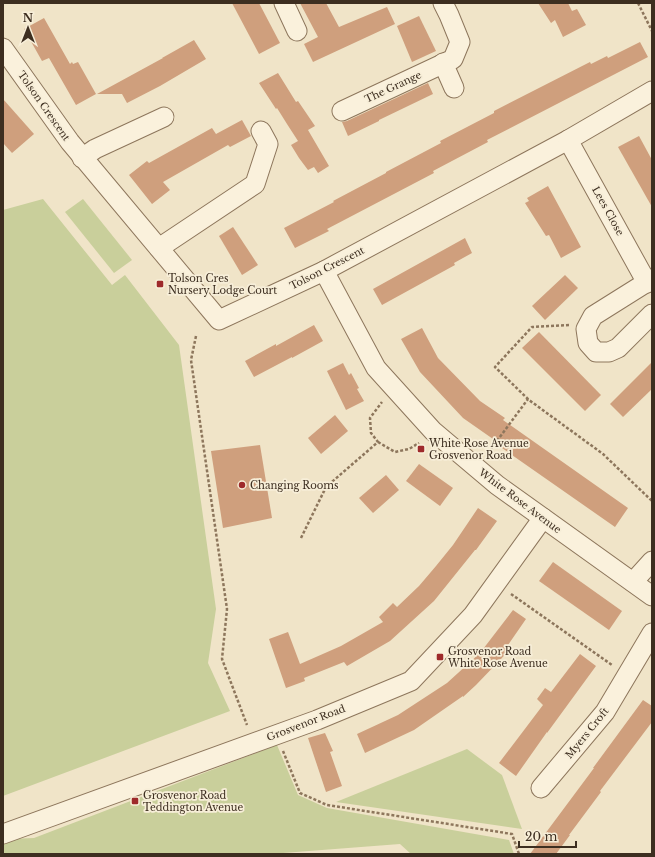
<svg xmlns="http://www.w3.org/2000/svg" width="655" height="857" font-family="'Libre Baskerville',serif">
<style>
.green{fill:#c9cf9b}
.building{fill:#cf9f7d}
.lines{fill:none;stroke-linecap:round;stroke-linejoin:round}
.minor-casing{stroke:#8d765c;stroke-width:21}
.path{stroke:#8d765c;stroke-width:2.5;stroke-dasharray:3 2;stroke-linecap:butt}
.minor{stroke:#faf1dc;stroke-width:19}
.poi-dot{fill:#9e2a2b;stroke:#f7eed8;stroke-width:1.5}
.labels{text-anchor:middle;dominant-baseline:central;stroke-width:3.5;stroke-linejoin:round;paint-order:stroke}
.street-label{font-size:10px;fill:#3d2e20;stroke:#f7eed8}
.poi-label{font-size:10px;fill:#3d2e20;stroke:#f7eed8;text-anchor:start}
</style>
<rect width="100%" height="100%" fill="#f0e4c8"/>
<g class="green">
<path d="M43 199 112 285 125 275 179 345 216 609 208 663 230 711 3 796V210Z"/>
<path d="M83 199 132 260 114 273 65 212Z"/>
<path d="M277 745 298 795 327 808 509 840 514 854H411L400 844 270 854H3V842L8 839 34 838Z"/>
<path d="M467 749 502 775 522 829 336 802Z"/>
</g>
<g class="building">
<path d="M232 3H259L280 43 259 54Z"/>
<path d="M300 3H326L339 27 387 7 395 24 313 62 304 44 318 37Z"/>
<path d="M538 3H568L572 11 577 9 586 25 563 37 555 20 551 23Z"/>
<path d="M419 16 436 51 412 62 397 26Z"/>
<path d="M44 18 70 64 72 62 73 64 78 62 96 94 76 105 49 58 42 61 24 29Z"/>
<path d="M194 40 206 59 160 86 127 103 122 94H97L163 58H162Z"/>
<path d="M640 42 648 57 487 140 488 142 433 171 434 173 327 229 329 231 295 248 284 228 334 202 333 201 386 173V172L441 143 440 141 494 113V111L590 62 591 64 607 56 608 58Z"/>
<path d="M278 73 296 102 298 101 315 126 308 130 329 166 318 173 314 167 308 170 299 158 291 145 298 141 287 124 277 108 276 109 259 83Z"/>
<path d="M428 83 433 94 379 120V121L348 136 342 122 347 121Z"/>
<path d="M3 99 34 134 12 153 3 143Z"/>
<path d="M242 120 251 136 230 147 228 145 163 182 170 190 152 204 129 175 147 161 149 163 212 128 216 134Z"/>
<path d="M639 136 652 160V207L618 147Z"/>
<path d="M548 186 581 247 561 258 549 235 546 236 525 203 529 201 527 198Z"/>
<path d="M233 227 258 265 242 275 219 236Z"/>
<path d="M465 238 472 253 454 263 455 265 382 305 373 289Z"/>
<path d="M565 275 578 288 545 320 532 306Z"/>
<path d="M314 325 323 341 292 358V357L254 377 245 361 276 344V346Z"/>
<path d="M422 328 438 358 480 401 505 418 503 420 628 508 615 527 502 448 503 446 463 418 420 372 401 339Z"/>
<path d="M539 332 601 395 585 411 522 348Z"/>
<path d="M652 362V389L623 417 610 404Z"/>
<path d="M343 363 349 375 351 373 359 388 357 389 364 401 346 410 327 371Z"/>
<path d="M335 415 348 431 321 454 308 438Z"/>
<path d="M260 445 272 518 223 528 211 451Z"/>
<path d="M419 464 453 488 440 506 406 481Z"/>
<path d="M386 475 399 490 373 513 359 498Z"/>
<path d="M478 508 497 521 476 550H475L434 601 390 641 347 666 344 662 304 678 305 681 286 688 269 639 288 632 300 664 341 646 383 622 379 617 393 603 397 607 419 586 436 566 453 545Z"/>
<path d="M553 562 622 611 609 630 539 581Z"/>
<path d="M513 610 526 619 506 648 509 650 501 659 476 685 463 697V696L414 730 365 753 357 734 398 715 447 683 480 653Z"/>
<path d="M580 654 596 666 547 733V732L516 776 499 763 543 705 537 699 545 688 551 692Z"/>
<path d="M643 700 652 706V722L600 791 601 792 569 835H570L556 854H530L594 768H593Z"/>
<path d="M325 733 333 751 330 752 342 786 326 792 308 738Z"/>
</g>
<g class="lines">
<defs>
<g id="minor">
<path d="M284 3 297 31"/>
<path d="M3 48 70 142 219 320 324 271 568 140 652 91"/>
<path d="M443 63 454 88"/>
<path d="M342 111 453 59 460 42 449 15 443 3"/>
<path d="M568 140 647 283"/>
<path d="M82 158 95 149 164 117"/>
<path d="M159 248 255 184 268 144 261 131"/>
<path d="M324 271 376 368 433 431 497 485 652 596"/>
<path d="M652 279 593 316 586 329 588 343 596 352H609L618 348 652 314"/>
<path d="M633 582 652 561"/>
<path d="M541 788 605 712 652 633"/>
<path d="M3 834 317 720 411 681 473 615 543 518"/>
</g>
</defs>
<use href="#minor" class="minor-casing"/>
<g class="path">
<path d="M638 3 652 31"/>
<path d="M569 325 532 327 495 367 529 400 603 454 652 501"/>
<path d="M196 336 191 360 227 609 222 659 247 725"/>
<path d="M378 442 395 452 409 449 419 443"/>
<path d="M488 453 528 399"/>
<path d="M301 538 326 487 378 442 371 433 370 418 382 402"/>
<path d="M511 594 612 665"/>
<path d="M283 751 300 793 327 805 512 834 519 854"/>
</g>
<use href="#minor" class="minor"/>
</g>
<g class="poi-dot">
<rect x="156" y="280" width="8" height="8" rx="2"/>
<rect x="417" y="445" width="8" height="8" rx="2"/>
<circle cx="242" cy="485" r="4"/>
<rect x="436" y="653" width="8" height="8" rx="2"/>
<rect x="131" y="797" width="8" height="8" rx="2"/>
</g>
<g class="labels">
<g class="street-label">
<text transform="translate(393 87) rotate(-25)">The Grange</text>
<text transform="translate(44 106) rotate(55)">Tolson Crescent</text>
<text transform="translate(608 211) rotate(61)">Lees Close</text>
<text transform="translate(327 268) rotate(-27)">Tolson Crescent</text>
<text transform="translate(520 501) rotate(37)">White Rose Avenue</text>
<text transform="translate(306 723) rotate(-21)">Grosvenor Road</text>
<text transform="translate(587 733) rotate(-51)">Myers Croft</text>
</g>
<g class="poi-label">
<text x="168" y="278">Tolson Cres<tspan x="168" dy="12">Nursery Lodge Court</tspan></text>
<text x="429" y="443">White Rose Avenue<tspan x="429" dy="12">Grosvenor Road</tspan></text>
<text x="250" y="485">Changing Rooms</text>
<text x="448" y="651">Grosvenor Road<tspan x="448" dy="12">White Rose Avenue</tspan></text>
<text x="143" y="795">Grosvenor Road<tspan x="143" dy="12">Teddington Avenue</tspan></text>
</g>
</g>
<rect width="655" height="857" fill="none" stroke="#3d2e20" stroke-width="8"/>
<g transform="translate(28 28)" stroke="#f7eed8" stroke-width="3" paint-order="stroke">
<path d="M0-3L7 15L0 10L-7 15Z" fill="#3d2e20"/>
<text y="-6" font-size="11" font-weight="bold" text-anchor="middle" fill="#3d2e20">N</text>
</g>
<path d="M519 841v6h57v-6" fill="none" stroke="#3d2e20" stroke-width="2"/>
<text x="525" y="841" font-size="12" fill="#3d2e20" stroke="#f7eed8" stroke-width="3" paint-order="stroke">20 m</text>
</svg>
